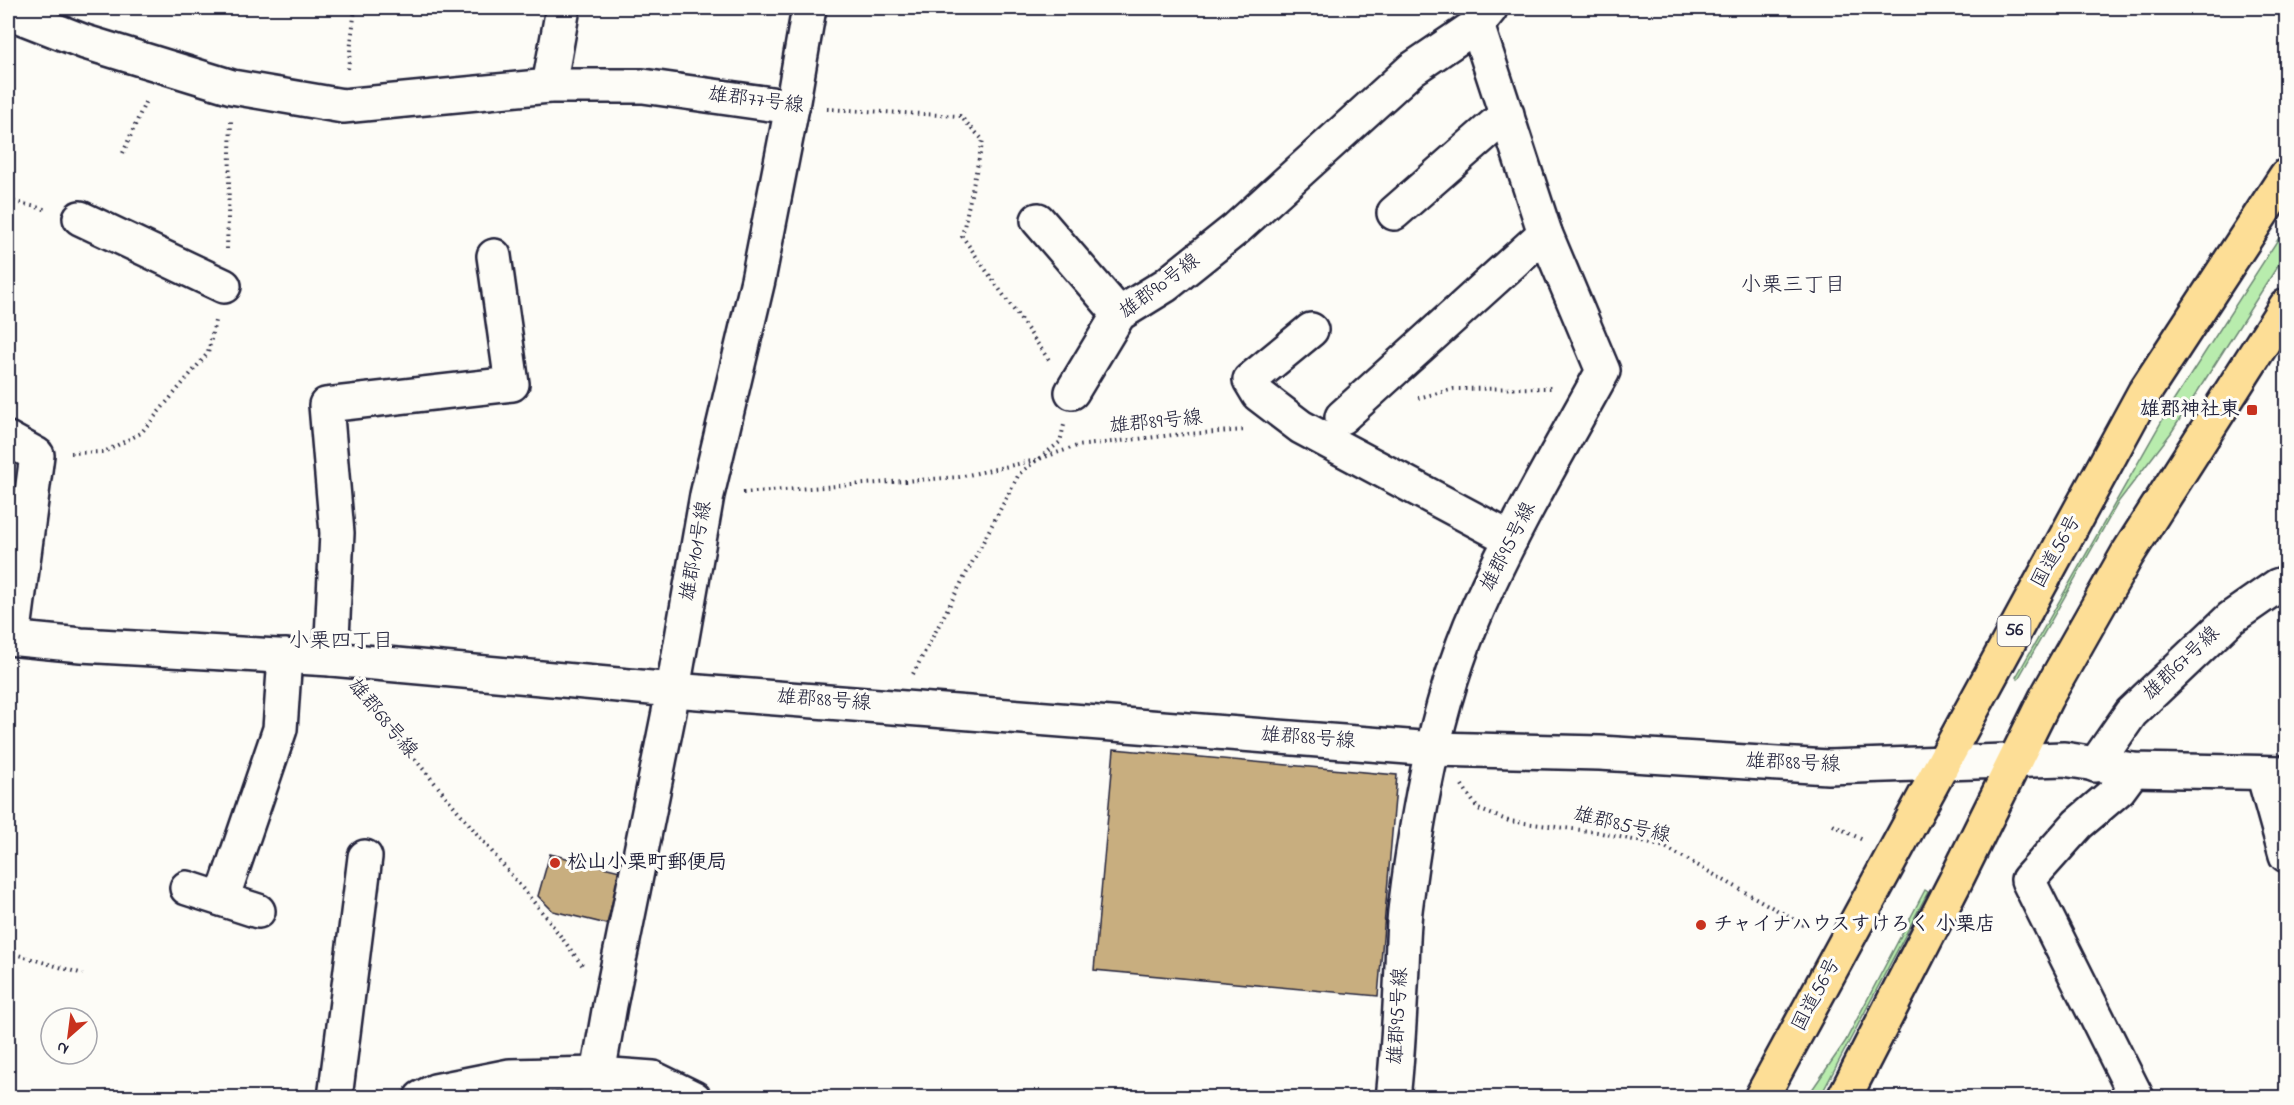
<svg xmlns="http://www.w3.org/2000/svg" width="2294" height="1105" font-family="'Indie Flower','Klee One',sans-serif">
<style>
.green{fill:#b8ecad;stroke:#6d8774;stroke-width:1.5}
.building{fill:#c8ae7f;stroke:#22223b;stroke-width:1.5}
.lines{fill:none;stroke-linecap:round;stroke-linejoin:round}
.minor-casing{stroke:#22223b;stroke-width:38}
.trunk-casing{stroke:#22223b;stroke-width:38}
.path{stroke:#22223b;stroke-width:4;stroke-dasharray:1.5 4.5;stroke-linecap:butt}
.minor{stroke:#fdfcf7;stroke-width:33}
.trunk{stroke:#fdde96;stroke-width:33}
.poi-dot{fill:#c8321e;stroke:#fdfcf7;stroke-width:2}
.labels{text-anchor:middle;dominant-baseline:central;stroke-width:6;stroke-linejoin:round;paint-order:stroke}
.shield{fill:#fdfcf7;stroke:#646373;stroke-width:1.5}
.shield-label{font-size:18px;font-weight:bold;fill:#22223b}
.street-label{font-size:20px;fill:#22223b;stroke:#fdfcf7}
.poi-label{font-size:20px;font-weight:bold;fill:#22223b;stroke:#fdfcf7;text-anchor:start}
.neighbourhood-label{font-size:21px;fill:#22223b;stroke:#fdfcf7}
</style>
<rect width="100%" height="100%" fill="#fdfcf7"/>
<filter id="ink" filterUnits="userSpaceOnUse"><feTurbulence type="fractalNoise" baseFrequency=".0167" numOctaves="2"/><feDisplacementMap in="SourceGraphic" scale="12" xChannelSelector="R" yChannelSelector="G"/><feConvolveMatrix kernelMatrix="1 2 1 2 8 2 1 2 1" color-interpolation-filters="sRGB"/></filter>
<g filter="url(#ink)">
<g class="green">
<path d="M2286 227V253L2171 433 2119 501 2018 679 2016 677 2171 405Z"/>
<path d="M1925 890 1928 892 1820 1097H1807L1845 1042Z"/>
</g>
<g class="building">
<path d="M1114 749 1397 775 1378 996 1094 970Z"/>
<path d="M550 854 620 871 607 924 553 911 538 896Z"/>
</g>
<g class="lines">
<defs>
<g id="minor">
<path d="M8 12 85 42 232 87 343 106 549 86H643L792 107"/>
<path d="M549 86 563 8"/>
<path d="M1394 213 1507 114"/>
<path d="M80 218 224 286"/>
<path d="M1038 220 1119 314"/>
<path d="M1311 330 1250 380 1259 395 1301 427 1511 539"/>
<path d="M1072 392 1119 314 1166 285 1237 228 1412 69 1477 25 1490 9"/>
<path d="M1342 417 1545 233"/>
<path d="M8 439 37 455 13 638"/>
<path d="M8 638 81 645 331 659 673 690 1434 749 1600 753 1828 767 2064 759 2133 770 2286 773"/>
<path d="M331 659 337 533 326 405 512 384 494 256"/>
<path d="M2095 765 2131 713 2231 618 2277 586 2286 583"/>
<path d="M2133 770 2119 789 2078 824 2028 880 2137 1098"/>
<path d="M2263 773 2286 855"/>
<path d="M187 888 258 911"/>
<path d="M222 899 280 729 285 656"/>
<path d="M335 1098 365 857"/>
<path d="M421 1098 435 1091 510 1076 598 1074 653 1078 694 1098"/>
<path d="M598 1098V1074L610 1005 669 712 707 495 758 280 792 107 809 8"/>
<path d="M1393 1098C1398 1054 1400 1010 1402 966 1403 945 1403 923 1406 903 1418 805 1438 698 1478 608 1514 526 1560 449 1603 371L1545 233 1477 25"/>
</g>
<g id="trunk">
<path d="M1761 1098 2144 393 2286 176"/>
<path d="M1844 1098 1955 882 2046 698 2127 555 2286 306"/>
</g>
</defs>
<use href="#minor" class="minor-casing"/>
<use href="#trunk" class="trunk-casing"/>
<g class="path">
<path d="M348 69 355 8"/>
<path d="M827 109 960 116 983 140 962 236 1049 360"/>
<path d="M123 153 147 98"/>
<path d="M8 200 48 210"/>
<path d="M227 249 231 121"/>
<path d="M1418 398 1454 389 1554 388"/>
<path d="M71 453 104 452 141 433 208 353 215 321"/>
<path d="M743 493 959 477 1036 460 1077 446 1173 435 1246 430"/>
<path d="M913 674 1019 474 1060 442 1064 425"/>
<path d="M365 699 547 918 582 965"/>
<path d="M1462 785 1478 809 1509 821 1597 832 1665 847 1807 927"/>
<path d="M1833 825 1863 840"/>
<path d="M8 952 83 974"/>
</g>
<use href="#minor" class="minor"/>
<use href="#trunk" class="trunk"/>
</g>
</g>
<g class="poi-dot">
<rect x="2246" y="404" width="12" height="12" rx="3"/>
<circle cx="555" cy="863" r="6"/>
<circle cx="1701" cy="925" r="6"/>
</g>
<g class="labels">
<rect class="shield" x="1997.5" y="616" width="33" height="30" rx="4.5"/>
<g class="shield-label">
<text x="2014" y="631">56</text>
</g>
<g class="street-label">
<text transform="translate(756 101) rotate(7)">雄郡77号線</text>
<text transform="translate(1160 287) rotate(-37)">雄郡90号線</text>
<text transform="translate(1156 423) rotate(-6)">雄郡89号線</text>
<text transform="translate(1509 547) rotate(-63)">雄郡95号線</text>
<text transform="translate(697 551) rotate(-80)">雄郡101号線</text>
<text transform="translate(2057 552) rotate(-61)">国道56号</text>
<text transform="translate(2182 664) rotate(-44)">雄郡67号線</text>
<text transform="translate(824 701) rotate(4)">雄郡88号線</text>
<text transform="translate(382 719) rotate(50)">雄郡68号線</text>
<text transform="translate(1308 739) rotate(4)">雄郡88号線</text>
<text transform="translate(1793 764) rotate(2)">雄郡88号線</text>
<text transform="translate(1622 826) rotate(13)">雄郡85号線</text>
<text transform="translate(1817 995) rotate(-62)">国道56号</text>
<text transform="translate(1399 1016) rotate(-87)">雄郡95号線</text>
</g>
<g class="poi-label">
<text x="2240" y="410" text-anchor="end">雄郡神社東</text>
<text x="567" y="863">松山小栗町郵便局</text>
<text x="1713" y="925">チャイナハウスすけろく 小栗店</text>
</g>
<g class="neighbourhood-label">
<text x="1793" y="286">小栗三丁目</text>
<text x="341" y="642">小栗四丁目</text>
</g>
</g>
<rect width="2294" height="1105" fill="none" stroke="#fdfcf7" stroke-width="30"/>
<rect x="15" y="15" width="2264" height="1075" fill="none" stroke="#22223b" stroke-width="2" filter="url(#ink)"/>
<g transform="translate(69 1036) rotate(208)"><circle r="28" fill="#fdfcf7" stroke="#a5a5ac" stroke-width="1.5"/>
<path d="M0-4.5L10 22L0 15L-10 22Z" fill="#c8321e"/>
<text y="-9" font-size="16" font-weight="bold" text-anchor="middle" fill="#22223b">N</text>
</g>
</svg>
